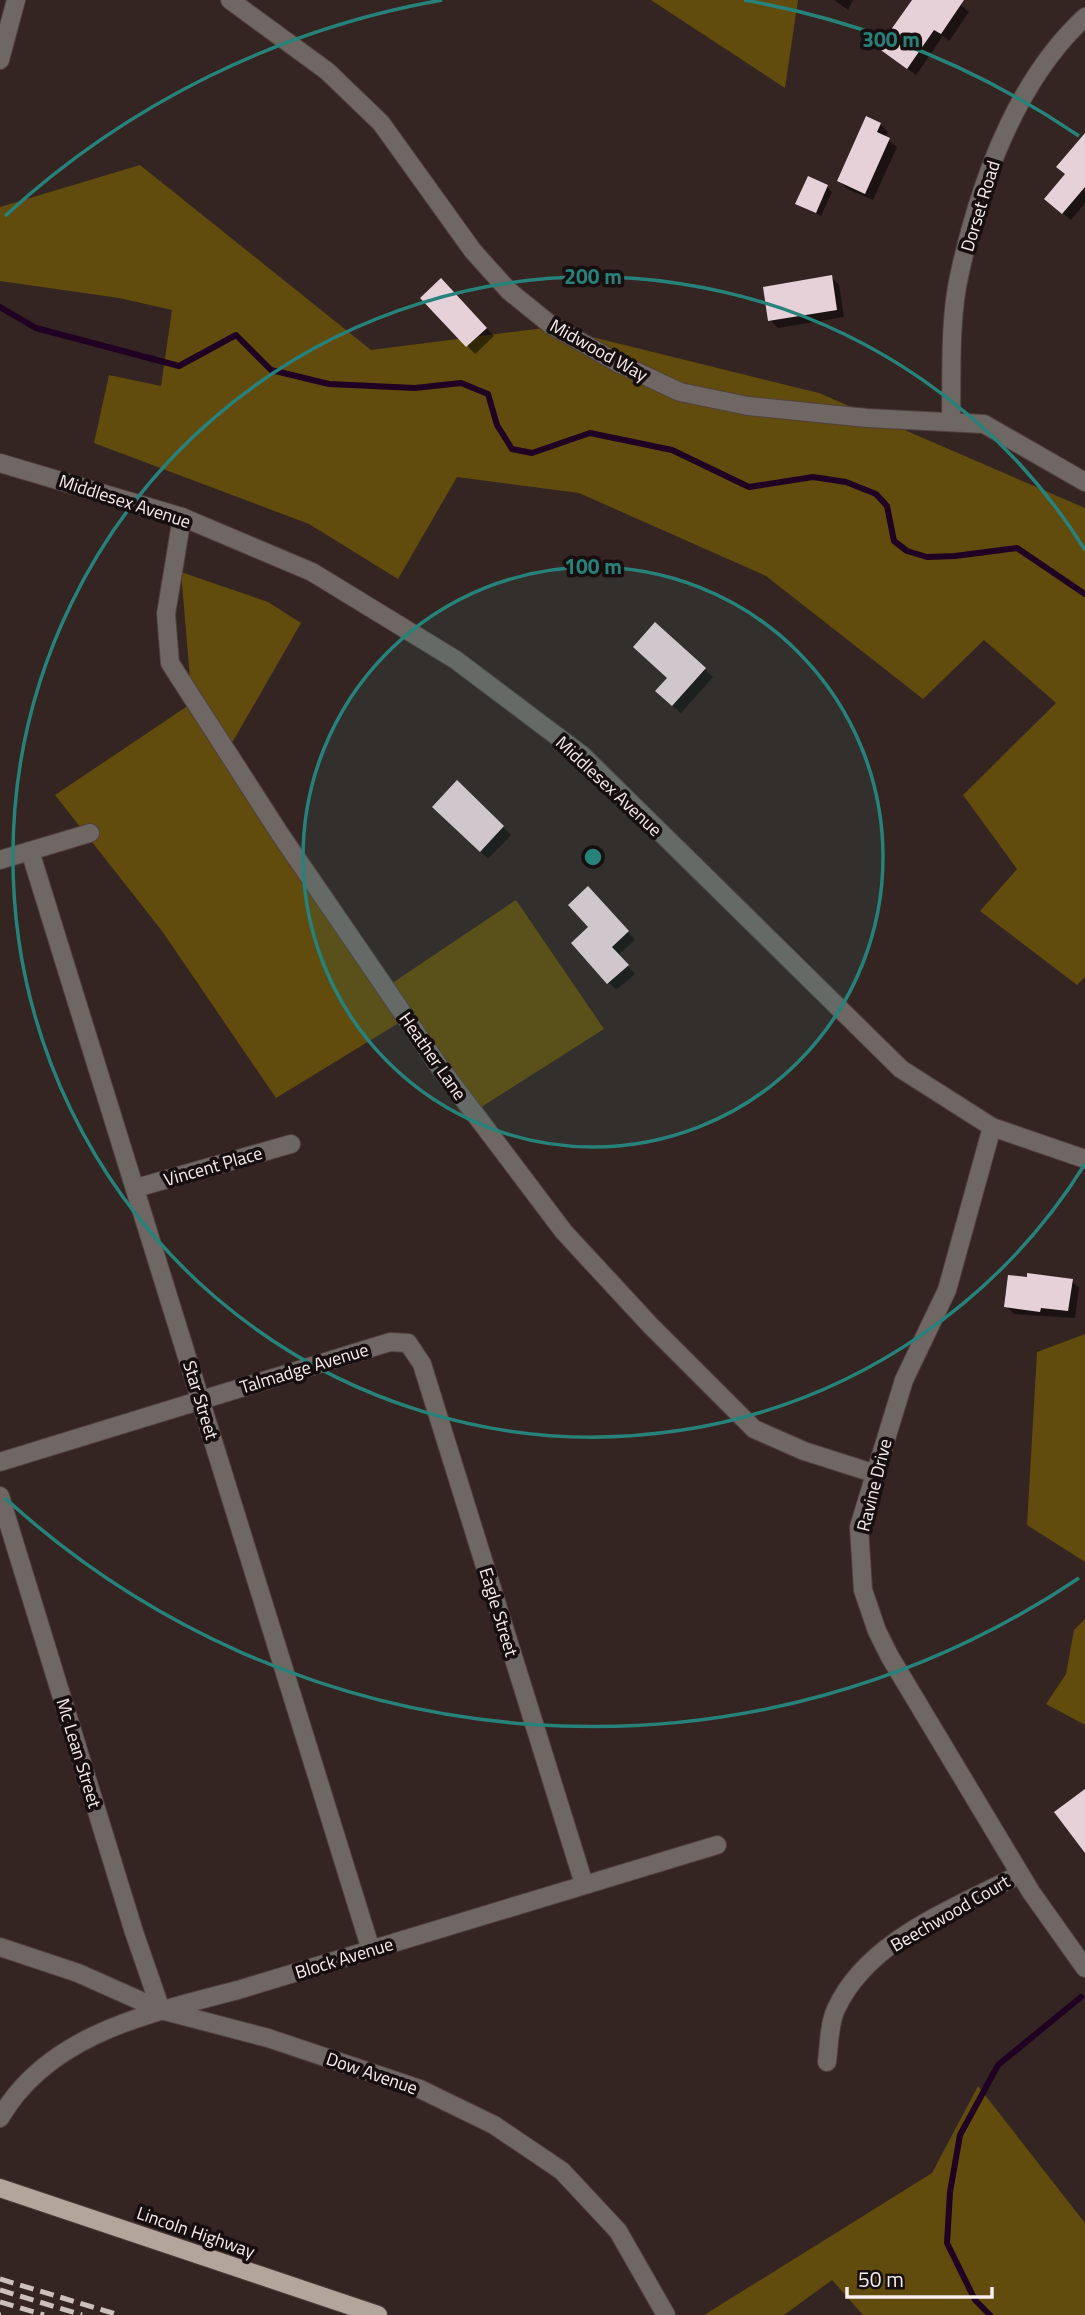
<svg xmlns="http://www.w3.org/2000/svg" width="1085" height="2315" font-family="'Titillium Web',sans-serif">
<style>
.forest{fill:#614b0d}
.shadow{fill:#0007}
.lines{fill:none;stroke-linecap:round;stroke-linejoin:round}
.stream{stroke:#200023;stroke-width:6}
.building{fill:#e6d1d8}
.minor-casing{stroke:#50403e;stroke-width:20}
.major-casing{stroke:#50403e;stroke-width:20}
.minor{stroke:#6e6763;stroke-width:18}
.major{stroke:#b3a59c;stroke-width:18}
.rail{stroke:#ccc0bf;stroke-width:5;stroke-dasharray:14 7;stroke-linecap:butt}
.ring{fill:none;stroke:#26827b;stroke-width:3.5}
.labels{text-anchor:middle;dominant-baseline:central;stroke-width:7;stroke-linejoin:round;paint-order:stroke}
.street-label{font-size:18px;fill:#f9eeed;stroke:#170f0f}
.centre{fill:#26827b;stroke:#170f0f;stroke-width:3.5}
.ring-label{font-size:21px;text-anchor:middle;font-weight:bold;fill:#26827b;stroke:#170f0f;stroke-width:7;stroke-linejoin:round;paint-order:stroke}
</style>
<rect width="100%" height="100%" fill="#342422"/>
<g class="forest">
<path d="M651 0H798L785 88Z"/>
<path d="M140 165 371 350 552 327 819 393 1085 508V977L1077 985 980 911 1017 869 963 795 1056 703 984 640 923 699 766 576 579 493 457 477 398 579 309 524 94 443 109 375 161 386 172 310 119 298 0 281V207Z"/>
<path d="M181 572 268 602 301 623 225 755 382 990 516 900 604 1029 464 1118 402 1021 276 1098 162 931 55 795 192 703Z"/>
<path d="M1085 1334V1562L1027 1525 1037 1352Z"/>
<path d="M1085 1619V1725L1046 1704 1066 1674 1074 1630Z"/>
<path d="M978 2086 1085 2223V2315H863L832 2280 784 2315H704L932 2173Z"/>
</g>
<g class="shadow">
<path d="M834 0H853L848 10Z"/>
<path d="M914 0H955L969 12 949 41 943 36 916 75 880 48Z"/>
<path d="M880 124 888 132 885 138 897 147 873 200 847 189 839 181Z"/>
<path d="M1085 135V203L1071 220 1054 206Z"/>
<path d="M827 187 832 192 821 216 798 204Z"/>
<path d="M831 277 839 285 844 317 778 328 770 320Z"/>
<path d="M441 280 494 336 475 354 422 298Z"/>
<path d="M655 624 713 677 681 713 665 699 669 678Z"/>
<path d="M457 783 511 835 488 859 434 807Z"/>
<path d="M596 896 635 940 618 955 635 974 616 990 573 943 591 927Z"/>
<path d="M1028 1279 1072 1281 1079 1288 1075 1318 1014 1314 1006 1306Z"/>
</g>
<g class="lines">
<g class="stream">
<path d="M0 307 36 328 179 366 236 335 271 370 329 384 415 388 461 383 488 394 497 425 512 449 532 453 590 433 672 450 749 487 813 477 846 482 876 494 887 506 894 541 907 551 927 557 955 556 1017 548 1085 594"/>
<path d="M990 2315 975 2300 947 2243 950 2192 960 2135 998 2065 1081 1997"/>
</g>
</g>
<g class="building">
<path d="M912 0H964L941 34 934 30 907 69 878 48Z"/>
<path d="M866 116 881 123 877 132 890 138 865 194 837 181Z"/>
<path d="M1085 133V187L1062 214 1044 199 1065 174 1056 167Z"/>
<path d="M808 176 828 185 816 213 795 204Z"/>
<path d="M832 275 837 310 768 321 763 287Z"/>
<path d="M441 278 487 328 466 347 420 298Z"/>
<path d="M655 622 706 668 672 706 655 691 667 678 633 647Z"/>
<path d="M457 780 504 826 480 852 432 807Z"/>
<path d="M588 886 629 931 612 947 629 965 607 984 571 943 588 927 568 905Z"/>
<path d="M1027 1273 1073 1279 1068 1311 1041 1308 1040 1312 1004 1307 1008 1275 1027 1277Z"/>
<path d="M1085 1789V1853L1054 1812Z"/>
</g>
<g class="lines">
<defs>
<g id="minor">
<path d="M230 0 327 71 381 123 473 251 509 291 551 325 618 363 680 392 748 406 867 418 984 424 1085 482"/>
<path d="M0 60 16 0"/>
<path d="M951 420C952 372 949 319 960 272 980 182 1016 81 1085 17"/>
<path d="M0 463 182 517 312 572 456 660 582 755 901 1069 992 1127 1085 1159"/>
<path d="M182 517 166 614 170 663 280 834 441 1069 564 1232 651 1326 754 1429 804 1451 873 1473"/>
<path d="M30 851 371 1950"/>
<path d="M0 860 90 833"/>
<path d="M992 1127 947 1290 904 1380 859 1527 863 1590 877 1631 890 1657 1031 1892 1085 1968"/>
<path d="M136 1188 291 1144"/>
<path d="M0 1462 390 1342 408 1343 422 1364 584 1884"/>
<path d="M0 1496 134 1932 161 2010"/>
<path d="M0 1947 78 1973 161 2010 268 2038 420 2089 494 2125 562 2171 618 2231 666 2315"/>
<path d="M827 2062C829 2046 829 2024 836 2009 868 1939 956 1908 1020 1874"/>
<path d="M0 2118C49 2033 151 2013 238 1990L717 1845"/>
</g>
<path id="major" d="M0 2188 378 2315"/>
</defs>
<use href="#minor" class="minor-casing"/>
<use href="#major" class="major-casing"/>
<use href="#minor" class="minor"/>
<use href="#major" class="major"/>
<g class="rail">
<path d="M0 2279 119 2315"/>
<path d="M0 2290 82 2315"/>
<path d="M0 2302 44 2315"/>
<path d="M0 2315H1"/>
</g>
</g>
<circle cx="593" cy="857" r="290" fill="#26827b" fill-opacity=".12"/>
<g class="ring">
<circle cx="593" cy="857" r="290"/>
<path d="M1085 1164A580 580 0 1 1 1085 550"/>
<path d="M1079 1578A870 870 0 0 1 5 1498M5 216A870 870 0 0 1 442 0M744 0A870 870 0 0 1 1079 136"/>
</g>
<g class="labels">
<g class="street-label">
<text transform="translate(980 206) rotate(-73)">Dorset Road</text>
<text transform="translate(599 350) rotate(29)">Midwood Way</text>
<text transform="translate(125 501) rotate(18)">Middlesex Avenue</text>
<text transform="translate(609 786) rotate(43)">Middlesex Avenue</text>
<text transform="translate(433 1056) rotate(55)">Heather Lane</text>
<text transform="translate(213 1166) rotate(-16)">Vincent Place</text>
<text transform="translate(304 1368) rotate(-17)">Talmadge Avenue</text>
<text transform="translate(201 1400) rotate(73)">Star Street</text>
<text transform="translate(874 1485) rotate(-76)">Ravine Drive</text>
<text transform="translate(499 1612) rotate(73)">Eagle Street</text>
<text transform="translate(79 1753) rotate(73)">Mc Lean Street</text>
<text transform="translate(950 1913) rotate(-30)">Beechwood Court</text>
<text transform="translate(344 1958) rotate(-17)">Block Avenue</text>
<text transform="translate(372 2073) rotate(19)">Dow Avenue</text>
<text transform="translate(196 2232) rotate(19)">Lincoln Highway</text>
</g>
</g>
<circle cx="593" cy="857" r="10" class="centre"/>
<g class="ring-label">
<text x="891" y="47">300 m</text>
<text x="593" y="284">200 m</text>
<text x="593" y="574">100 m</text>
</g>
<path d="M847 2287v10h145v-10" fill="none" stroke="#f9eeed" stroke-width="3.5"/>
<text x="858" y="2287" font-size="21" fill="#f9eeed" stroke="#170f0f" stroke-width="5" paint-order="stroke">50 m</text>
</svg>
